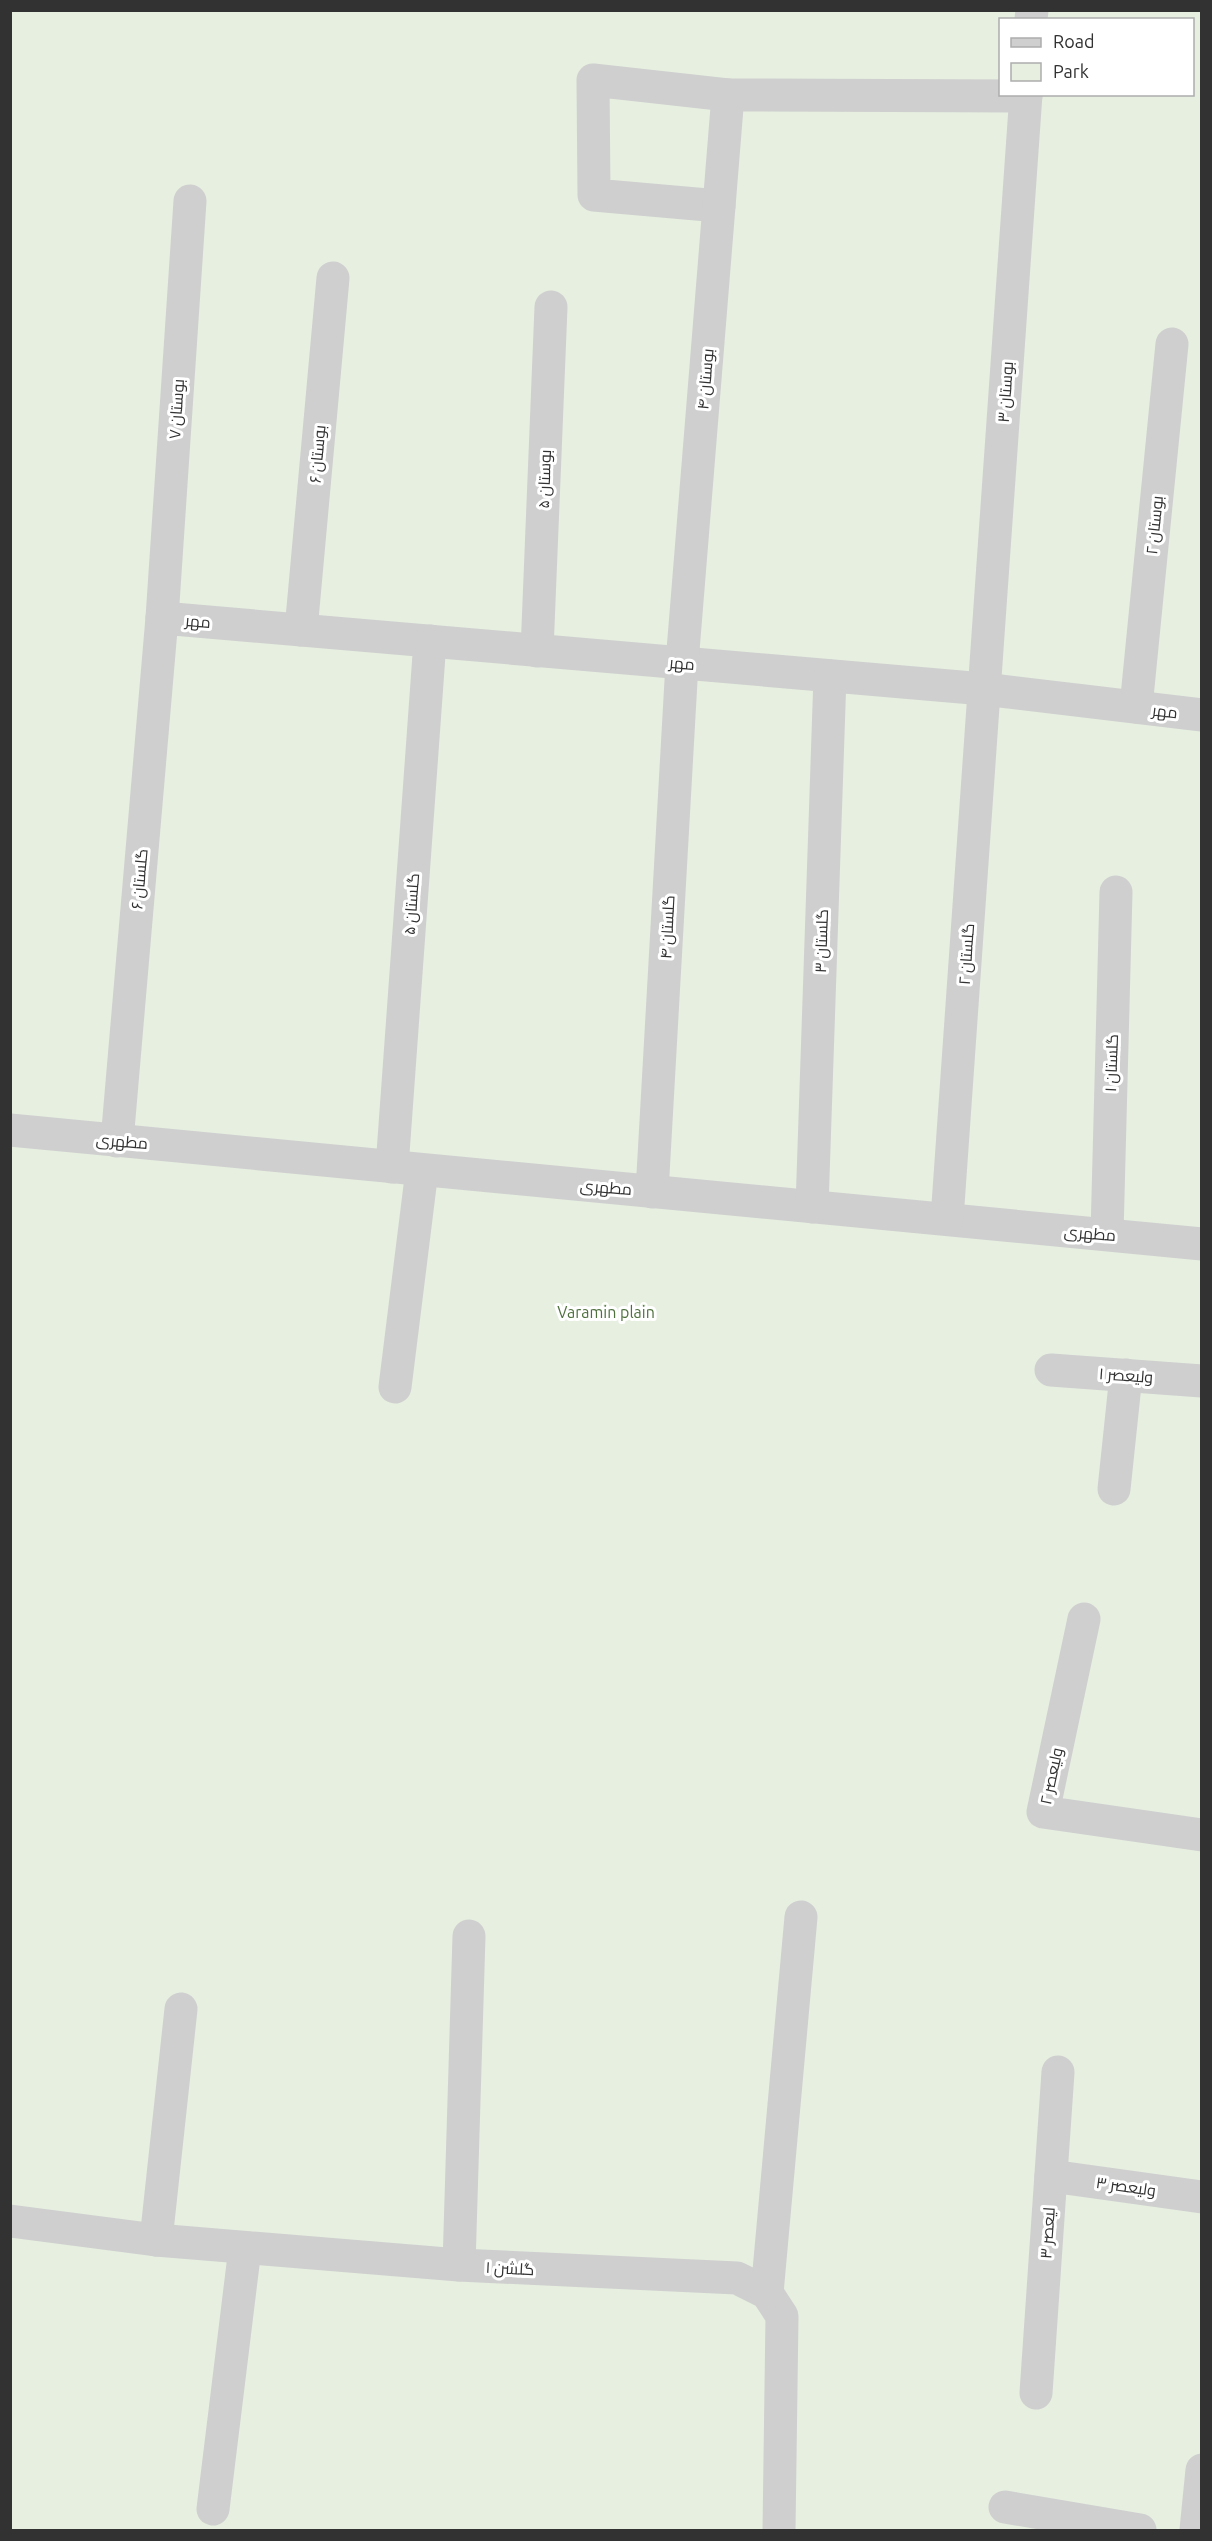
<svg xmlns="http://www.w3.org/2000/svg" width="1212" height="2541" font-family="Ubuntu,Cairo,sans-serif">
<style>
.green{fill:#e6efe0;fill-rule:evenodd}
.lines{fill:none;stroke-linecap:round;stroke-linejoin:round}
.minor{stroke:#cfcfcf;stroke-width:33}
.labels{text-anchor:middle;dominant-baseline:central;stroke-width:6;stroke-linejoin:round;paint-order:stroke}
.street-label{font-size:16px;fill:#323232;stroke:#fff}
.park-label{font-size:16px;fill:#4e703d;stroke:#fff}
</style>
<rect width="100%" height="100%" fill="#fff"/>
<path class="green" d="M11 11H1201V2530H11ZM1000 20H1192V94H1000Z"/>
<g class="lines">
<g class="minor">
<path d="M1031 20 1032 10"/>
<path d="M719 206 594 195 593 80 728 95 1026 96"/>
<path d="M162 618 984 689 1202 715"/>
<path d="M301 630 333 278"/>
<path d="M537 651 551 307"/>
<path d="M1136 707 1172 344"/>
<path d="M10 1130 1202 1244"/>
<path d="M117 1141 162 618 190 201"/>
<path d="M392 1167 430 641"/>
<path d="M652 1192 682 663 728 95"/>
<path d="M812 1207 830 676"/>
<path d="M947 1219 1026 94"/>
<path d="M1107 1234 1116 892"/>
<path d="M1051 1370 1202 1381"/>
<path d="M395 1387 422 1170"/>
<path d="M1114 1489 1126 1375"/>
<path d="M1084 1619 1043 1812 1202 1835"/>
<path d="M1051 2176 1202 2197"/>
<path d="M10 2221 156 2240 459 2265 737 2278 767 2293 782 2316 779 2530"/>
<path d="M156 2240 181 2009"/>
<path d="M459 2265 469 1936"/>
<path d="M767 2293 801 1917"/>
<path d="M1036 2393 1058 2072"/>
<path d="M1005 2507 1140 2530"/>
<path d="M213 2509 245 2248"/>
<path d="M1196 2530 1202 2470"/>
</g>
</g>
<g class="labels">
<g class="street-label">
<text transform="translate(705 379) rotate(-85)">بوستان ۴</text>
<text transform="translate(1005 392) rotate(-86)">بوستان ۳</text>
<text transform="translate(176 409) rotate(-86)">بوستان ۷</text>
<text transform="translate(317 454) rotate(-85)">بوستان ۶</text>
<text transform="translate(544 479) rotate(-88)">بوستان ۵</text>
<text transform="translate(1154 525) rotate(-84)">بوستان ۲</text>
<text transform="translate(198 621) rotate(5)">مهر</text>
<text transform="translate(682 663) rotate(5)">مهر</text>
<text transform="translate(1165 711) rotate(7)">مهر</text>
<text transform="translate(139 879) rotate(-85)">گلستان ۶</text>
<text transform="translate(411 904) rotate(-86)">گلستان ۵</text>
<text transform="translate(667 927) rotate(-87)">گلستان ۴</text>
<text transform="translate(821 941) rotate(-88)">گلستان ۳</text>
<text transform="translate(966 954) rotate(-86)">گلستان ۲</text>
<text transform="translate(1111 1063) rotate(-88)">گلستان ۱</text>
<text transform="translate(122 1141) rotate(5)">مطهری</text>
<text transform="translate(606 1187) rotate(5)">مطهری</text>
<text transform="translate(1090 1233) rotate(5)">مطهری</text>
<text transform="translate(1126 1375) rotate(4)">ولیعصر ۱</text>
<text transform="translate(1051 1776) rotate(-78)">ولیعصر ۲</text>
<text transform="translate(1126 2186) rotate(8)">ولیعصر ۳</text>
<text transform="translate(1047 2233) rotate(-86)">لیعصر ۳</text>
<text transform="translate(510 2268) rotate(3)">گلشن ۱</text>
</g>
<g class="park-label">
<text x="606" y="1312">Varamin plain</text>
</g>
</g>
<rect width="1212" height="2541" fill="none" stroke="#323232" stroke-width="24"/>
<rect x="999" y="18" width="195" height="78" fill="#ffffff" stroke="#adadad" stroke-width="1.5"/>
<rect x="1011" y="38" width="30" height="9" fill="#cfcfcf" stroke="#adadad" stroke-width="1.5"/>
<text x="1053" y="48" font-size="18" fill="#323232">Road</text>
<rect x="1011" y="63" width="30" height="18" fill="#e6efe0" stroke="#adadad" stroke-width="1.5"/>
<text x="1053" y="78" font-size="18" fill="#323232">Park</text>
</svg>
